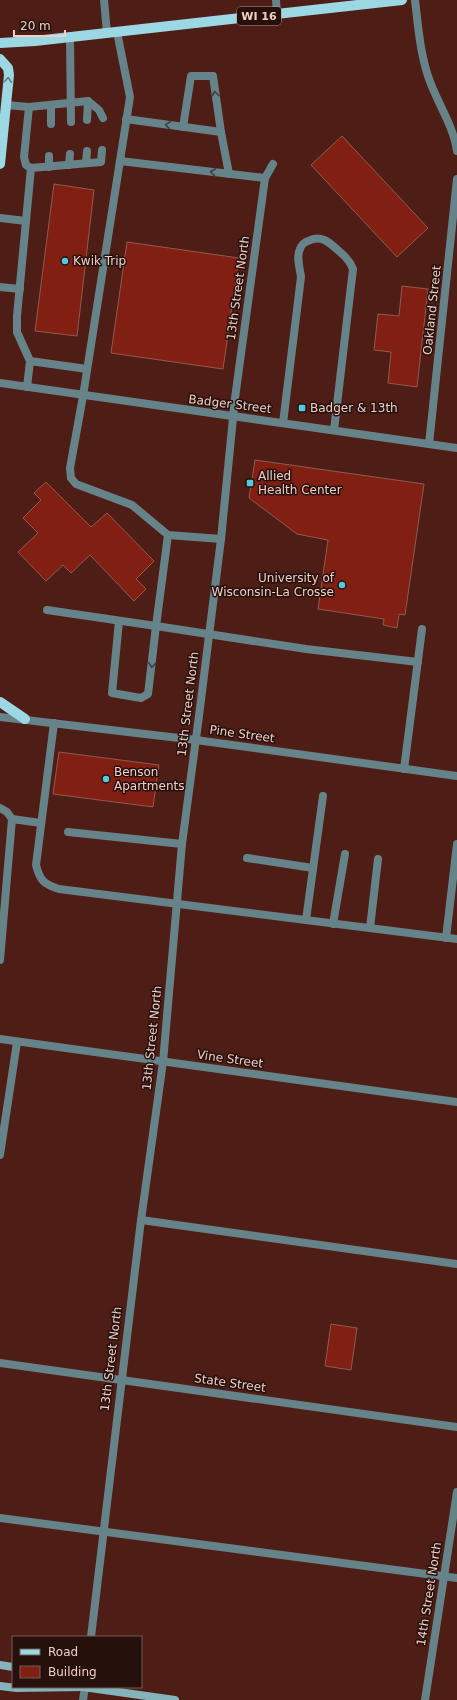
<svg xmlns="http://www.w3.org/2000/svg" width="457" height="1700" font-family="'DejaVu Sans',sans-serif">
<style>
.building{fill:#811f13;stroke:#925a50}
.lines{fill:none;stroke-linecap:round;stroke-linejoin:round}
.lane{stroke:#668389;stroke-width:8}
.street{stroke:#668389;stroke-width:8}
.secondary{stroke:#84b3bc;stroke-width:8}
.primary{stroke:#9bd8e4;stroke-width:10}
.oneway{stroke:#667e83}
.oneway2{stroke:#3f3e3e}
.poi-dot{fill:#55cade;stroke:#25100c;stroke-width:1.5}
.labels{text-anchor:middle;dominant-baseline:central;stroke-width:3;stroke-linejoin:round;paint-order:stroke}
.shield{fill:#25100c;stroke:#b29590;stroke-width:1}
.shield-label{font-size:11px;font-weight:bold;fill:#efcec8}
.poi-label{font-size:12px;fill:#efcec8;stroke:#25100c;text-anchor:start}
.street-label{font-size:12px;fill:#efcec8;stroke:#25100c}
</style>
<rect width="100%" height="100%" fill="#4e1d15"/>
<g class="building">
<path d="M342 136 428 228 397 257 311 165Z"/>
<path d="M54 184 94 190 77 336 35 331Z"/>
<path d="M127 242 239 258 223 369 111 353Z"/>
<path d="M402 286 428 289 417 387 388 383 391 352 374 350 378 314 399 316Z"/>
<path d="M255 460 424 484 405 615 399 614 397 628 383 625 384 619 318 609 328 540 297 534 249 498Z"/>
<path d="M46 482 91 527 107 513 154 561 136 579 146 589 134 601 90 555 71 573 63 565 46 581 18 552 38 533 23 518 41 500 34 493Z"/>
<path d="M59 752 159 765 153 807 53 794Z"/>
<path d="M331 1324 357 1328 351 1370 325 1366Z"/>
</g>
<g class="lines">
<g class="lane">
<path d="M104 0 107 33"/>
<path d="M276 0 277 14"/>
<path d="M117 32 130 97 83 396 70 468 71 478 76 484 132 505 168 535 156 626 306 649 418 662"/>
<path d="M70 37 71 122"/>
<path d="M6 105 29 107 24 157 26 165 31 168"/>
<path d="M29 107 88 101 99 110 103 118"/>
<path d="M126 119 221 132 229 174"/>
<path d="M87 120 88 101"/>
<path d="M51 124V105"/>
<path d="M183 127 191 76H213L221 132"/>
<path d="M120 161 265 178"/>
<path d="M86 163 87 151"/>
<path d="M69 165 70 154"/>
<path d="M49 167V156"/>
<path d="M0 218 26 221"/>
<path d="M0 287 20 289"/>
<path d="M30 361 87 369"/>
<path d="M27 387 30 361 17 332V316L31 168 101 162 102 150"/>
<path d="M283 423 301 277C300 269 296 257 300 249 301 245 305 242 308 241 322 234 330 243 340 252 346 257 350 261 353 269L334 430"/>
<path d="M168 535 221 539"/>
<path d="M47 610 156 626 148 694 141 698 112 693 119 621"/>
<path d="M54 723 36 865C40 881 44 884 59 889L457 939"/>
<path d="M404 769 422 629"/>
<path d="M0 808 7 812 12 819 0 960"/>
<path d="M12 819 41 823"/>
<path d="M68 832 182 844"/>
<path d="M247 858 313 868"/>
<path d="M306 920 323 796"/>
<path d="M333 924 345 854"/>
<path d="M370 928 378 859"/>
<path d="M446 938 457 844"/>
<path d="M0 1155 17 1042"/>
<path d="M141 1220 457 1264"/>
<path d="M0 1518 457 1578"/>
</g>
<g class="street">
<path d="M415 0C418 25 420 52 428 76 436 101 453 124 457 151"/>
<path d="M0 383 457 448"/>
<path d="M429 444 457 179"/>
<path d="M0 717 196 740 457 776"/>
<path d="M0 1039 457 1102"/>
<path d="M0 1363 457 1427"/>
<path d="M91 1637 141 1220 163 1062 182 844 199 716 221 539 235 398 265 178 273 164"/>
<path d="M83 1700 85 1687"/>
<path d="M425 1700 457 1492"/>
</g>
<g class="secondary">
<path d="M0 1665 13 1667"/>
<path d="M0 1686 16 1688 85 1687"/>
<path d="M83 1687 175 1700"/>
</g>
<g class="primary">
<path d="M0 43 35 41 402 0"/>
<path d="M0 59 8 68 9 75 0 164"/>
<path d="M0 702 25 719"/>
</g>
</g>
<defs><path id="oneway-chevron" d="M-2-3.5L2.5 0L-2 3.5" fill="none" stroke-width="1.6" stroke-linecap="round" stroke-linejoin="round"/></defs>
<use class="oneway" href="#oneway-chevron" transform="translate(8 80) rotate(-86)"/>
<g class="oneway2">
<use href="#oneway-chevron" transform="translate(215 94) rotate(-97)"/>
<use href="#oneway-chevron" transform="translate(168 125) rotate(-172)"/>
<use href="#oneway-chevron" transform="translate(213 172) rotate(-173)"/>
<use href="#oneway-chevron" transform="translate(152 665) rotate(96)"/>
</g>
<g class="poi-dot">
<circle cx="65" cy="261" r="4"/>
<rect x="298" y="404" width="8" height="8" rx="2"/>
<rect x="246" y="479" width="8" height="8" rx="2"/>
<circle cx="342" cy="585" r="4"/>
<circle cx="106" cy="779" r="4"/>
</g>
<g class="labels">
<rect class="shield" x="237" y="7" width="44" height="18" rx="3"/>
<g class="shield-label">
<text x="259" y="16">WI 16</text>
</g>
<g class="poi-label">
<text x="73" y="261">Kwik Trip</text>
<text x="310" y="408">Badger &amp; 13th</text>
<text x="258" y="476">Allied<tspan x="258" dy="14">Health Center</tspan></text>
<text x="334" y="578" text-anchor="end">University of<tspan x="334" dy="14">Wisconsin-La Crosse</tspan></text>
<text x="114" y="772">Benson<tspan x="114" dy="14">Apartments</tspan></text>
</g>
<g class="street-label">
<text transform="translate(238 288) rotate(-82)">13th Street North</text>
<text transform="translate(432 310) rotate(-84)">Oakland Street</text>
<text transform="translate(230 404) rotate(7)">Badger Street</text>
<text transform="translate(188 704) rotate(-83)">13th Street North</text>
<text transform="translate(242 734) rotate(8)">Pine Street</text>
<text transform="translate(152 1038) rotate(-84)">13th Street North</text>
<text transform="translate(230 1059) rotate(8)">Vine Street</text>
<text transform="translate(111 1359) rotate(-83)">13th Street North</text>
<text transform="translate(230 1383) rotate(8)">State Street</text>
<text transform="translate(429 1594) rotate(-81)">14th Street North</text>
</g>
</g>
<rect x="12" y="1636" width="130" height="52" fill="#25100c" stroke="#765c57"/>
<rect x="20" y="1649" width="20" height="6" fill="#9bd8e4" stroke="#765c57"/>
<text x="48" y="1656" font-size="12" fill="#efcec8">Road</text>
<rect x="20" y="1666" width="20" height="12" fill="#811f13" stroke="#765c57"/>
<text x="48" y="1676" font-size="12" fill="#efcec8">Building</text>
<path d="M14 30v6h51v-6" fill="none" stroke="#efcec8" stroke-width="2"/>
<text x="20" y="30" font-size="12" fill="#efcec8" stroke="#25100c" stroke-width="3" paint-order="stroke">20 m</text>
</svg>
